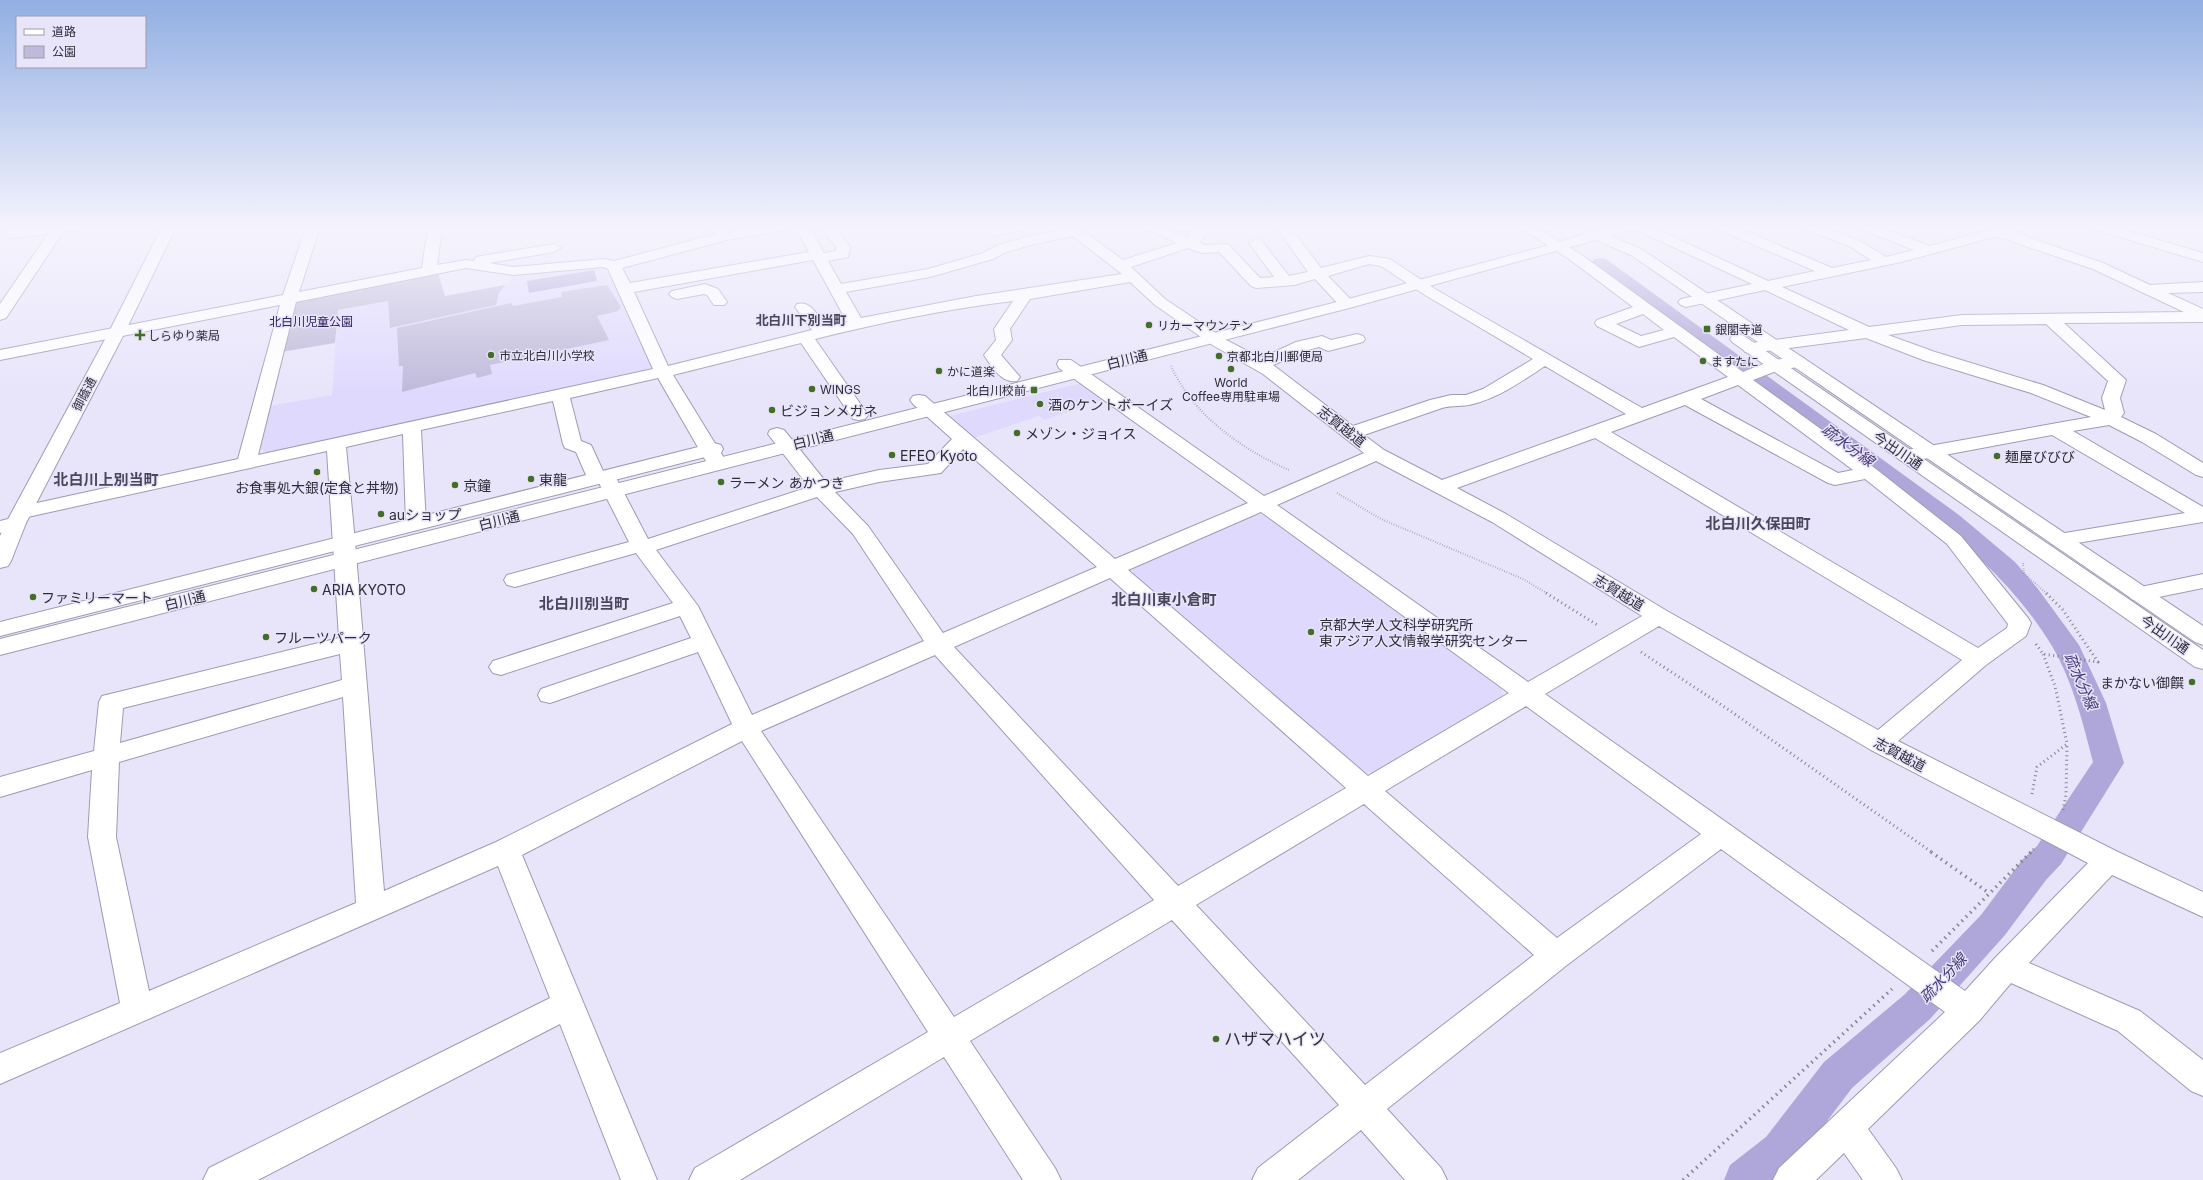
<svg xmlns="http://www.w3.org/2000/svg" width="2203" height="1180" font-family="Inter,'Noto Sans JP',sans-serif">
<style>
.built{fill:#dfdafd}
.green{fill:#bfbada}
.water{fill:#afa7d9}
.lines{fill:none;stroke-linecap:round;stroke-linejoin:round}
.canal{fill:#afa7d9;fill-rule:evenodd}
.minor-casing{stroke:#9e9ab4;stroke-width:2}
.major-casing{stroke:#9e9ab4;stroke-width:2}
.path-far2{stroke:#848392;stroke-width:2;stroke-dasharray:0.5 2;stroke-linecap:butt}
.path-far1{stroke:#848392;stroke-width:3;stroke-dasharray:1 3.5;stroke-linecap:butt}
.path{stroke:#848392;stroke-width:3.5;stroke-dasharray:1.5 4.5;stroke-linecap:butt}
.minor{fill:#fff;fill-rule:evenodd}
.major{fill:#fff;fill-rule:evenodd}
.poi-dot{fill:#446d28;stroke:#e8e5fb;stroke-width:1.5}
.labels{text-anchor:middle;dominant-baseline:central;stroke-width:3;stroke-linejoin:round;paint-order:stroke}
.far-park-label{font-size:12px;fill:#32225d;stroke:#e8e5fb}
.far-poi-label{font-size:12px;fill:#2e2d37;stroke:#e8e5fb;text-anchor:start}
.far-street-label{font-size:12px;fill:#2e2d37;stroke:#e8e5fb}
.far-neighbourhood-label{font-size:13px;font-weight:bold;fill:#4a475d;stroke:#e8e5fb}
.street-label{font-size:14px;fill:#2e2d37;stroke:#e8e5fb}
.poi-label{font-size:14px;fill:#2e2d37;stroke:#e8e5fb;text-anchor:start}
.water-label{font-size:15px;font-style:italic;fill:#463875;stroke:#e8e5fb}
.neighbourhood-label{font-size:15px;font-weight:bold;fill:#4a475d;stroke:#e8e5fb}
.near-poi-label{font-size:17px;fill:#2e2d37;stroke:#e8e5fb;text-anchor:start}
</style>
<rect width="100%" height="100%" fill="#e8e5fb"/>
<g class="built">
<path d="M603 264 640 336 651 367 646 371 269 454 258 447 269 406 332 395 338 310 388 301 391 328 496 305 499 293 505 285 509 284 515 273Z"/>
<path d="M1081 383 1104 399 1044 420 1039 416 974 438 950 416Z"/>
<path d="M1252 515H1263L1501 688 1504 698 1378 773 1362 772 1132 576 1133 567Z"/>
</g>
<g class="green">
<path d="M437 270 445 296 505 285 499 293 496 305 390 328 388 301 338 310 335 343 275 353 289 299Z"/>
<path d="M607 285 621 307 618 311 597 316 609 340 490 365 492 374 477 378 475 373 402 392 403 366H399L397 328 511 303 513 306 562 297 561 292Z"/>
</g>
<path class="water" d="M594 270 597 281 529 293 527 281Z"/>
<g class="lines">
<g class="canal">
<path d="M1537 227H1553L1554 228 1552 231C1545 233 1541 233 1537 227Z"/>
<path d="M1600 258 1606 259 1959 515 2015 562 2038 589 2079 645 2106 703 2124 763 2061 864 2046 880 2005 935 1930 1019 1852 1088 1794 1165 1777 1180H1724L1730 1165 1766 1137 1824 1062 1904 995 1981 915 2022 860 2037 846 2093 762C2083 723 2073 682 2052 646 1999 558 1910 502 1830 442 1751 383 1672 325 1594 267L1591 263 1594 259Z"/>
</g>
<defs>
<g id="minor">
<path d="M38 227H77L75 230 63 232 6 318 0 320V304L48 234 11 238 4 234 11 230Z"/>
<path d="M306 227H320L299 292 422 268 428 227H442L437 265 466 260 474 261 476 257 481 256 554 244 561 248 554 252 489 263 513 267 604 259 614 261 716 234 709 227H724L729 231 757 227H786L784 230 727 240 622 268 630 283 809 252 795 227H809L824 253 836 251V247L821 227H835L850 247 848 257 828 261 841 284 928 269 983 253 996 246 1023 238 1064 229 1063 227H1078L1123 260 1177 243 1149 230 1147 227H1164L1188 237 1194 227H1208L1204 237 1199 242 1204 245 1228 244 1260 278 1274 277 1249 243 1256 239 1261 240 1289 276 1308 272 1276 227H1290L1321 268 1369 256 1390 259 1435 289 1642 408 1728 377 1674 337 1639 347 1597 326 1595 323 1597 320 1633 307 1569 259 1519 227H1535L1579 253 1743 372C1761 365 1785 354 1804 358L1806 362 1804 366 1779 370 1753 380 1876 469 1961 536 2028 618 2031 623 2026 636 1986 665 1898 741 2118 852 2203 892V917L2112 875 2029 963 2140 1011 2203 1060V1096L2191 1091 2118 1031 2011 983 1979 1021 1868 1129 1896 1168 1902 1180H1863L1844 1153 1816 1180H1773L1779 1168 1945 1012 1721 849 1567 965 1387 1109 1441 1168 1447 1180H1405L1361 1130 1298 1180H1252L1258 1168 1339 1105 1172 920 970 1041 1055 1168 1061 1180H1023L944 1057 740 1180H689L695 1168 928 1032 742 741 522 855 657 1180H621L560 1024 258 1180H203L209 1168 550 998 498 866 0 1084V1053L120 1003 88 837 92 770 0 797V777L94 751 99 702 102 696 339 638 327 451 23 518 16 516 13 512 16 508 23 506 238 459 280 305 0 360V350L283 295ZM1073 236 1122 274 976 296 861 318 846 292 930 277 993 259 1006 252 1031 245ZM1188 248 1202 253 1219 252 1251 286 1256 288 1294 285 1315 279 1341 307H1353L1355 304 1328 276 1369 264 1381 266 1425 295 1533 359 1483 389 1466 395H1451L1430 400 1353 426 1273 365 1308 350 1319 347 1328 351 1363 342 1365 339 1363 336 1357 334 1331 340 1322 336 1296 342 1261 358 1226 340 1165 299 1131 267ZM813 260 847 322 826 327C818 317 812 300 797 304L795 307 812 330 668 366 634 292ZM603 267 608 269 653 369 258 455 296 302 466 268 513 275ZM1130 282 1155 305 1214 346 1263 374 1364 453 1264 496 1071 360H1059L1057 364 1059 368 1248 503 1115 559 925 396 919 395 913 396 910 400 913 404 952 439 928 464 879 470 826 482 784 430 777 428 770 430 768 434 809 487 648 539 613 472 603 471 591 445 581 441 570 398 658 378 707 463 710 467 717 469 724 467 727 463 673 375 801 343 853 419 859 420 865 419 868 415 815 339C879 323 947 309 1013 301L994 329 996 340 984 355C991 366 1002 384 1017 381L1020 377 1001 355 1012 340 1010 329 1030 299ZM1643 314 1664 330 1641 336 1616 324ZM1545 366 1626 414 1442 480 1384 450 1364 435 1442 408C1453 405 1463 407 1473 404 1500 397 1522 381 1545 366ZM1738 385 1853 470 1838 473 1701 399ZM553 401 563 444 565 448 576 452 589 482 599 483 629 542 507 575 504 580 507 585 515 587 636 553 673 603 493 661 489 667 493 673 501 675 680 616 691 638 541 689 538 695 541 701 550 703 698 652 732 724 496 842 384 891 355 542 346 447 403 434 406 524 409 528 416 530 423 528 426 524 421 430ZM1685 405 1828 483 1835 485 1865 479 1947 544 2008 624 2007 628 1978 648 1611 432ZM1595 438 1962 660 1878 730 1667 611 1506 514 1457 488ZM963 449 1097 567 943 633 868 526 835 492 879 482 941 473ZM1376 461 1492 522 1642 616 1528 682 1277 505ZM817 497 853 534 924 641 752 715 698 606 656 550ZM1261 512 1509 693 1368 776 1128 570ZM1110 578 1346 788 1178 886 954 647ZM1659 626 1871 750 2088 863 1995 958 1965 991 1545 694ZM340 654 342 680 120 743 123 708ZM935 655 1154 900 954 1017 761 731ZM343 697 356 903 149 991 116 837 119 762ZM1526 706 1701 834 1557 938 1385 791ZM1364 804 1534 955 1365 1085 1196 905Z"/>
<path d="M999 227H1025L1023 230 992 236 985 232 987 229Z"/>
<path d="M1635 227H1652L1768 281 1815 271 1720 230 1718 227H1736L1832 268 1871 260 1851 247 1808 230 1806 227C1837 227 1861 241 1886 257L1914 250 1863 230 1861 227H1879L1930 246 2001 227H2022L2020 230 2013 232 2103 263 2150 285 2203 282V292L2168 293 2203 309V322L2064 323 2126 380 2120 398 2124 413 2121 417 2156 434 2203 463V477L2196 475 2142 442 2109 425 2073 431 2203 507V522L2059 546 2052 544 2049 540 2052 536 2059 534 2185 513 2052 435 1907 462 1900 460 1898 456 1900 452 1907 450 2091 417 2031 393 1923 360 1866 338 1751 353 1745 352 1743 348 1745 344 1751 343 1849 330 1765 290 1686 307 1681 305 1678 302 1681 299 1752 284 1637 230ZM1994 237 2005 239 2093 269 2184 312 1962 315 1869 327 1782 287 1901 262ZM2046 324 2108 381 2102 398 2105 410 2043 385 1935 352 1888 335 1962 325Z"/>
<path d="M2094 227H2114L2203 253V262L2096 230Z"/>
<path d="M705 284 718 289 727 302 724 305H714L707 295 704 294 677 299 672 297 669 294 672 291Z"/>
<path d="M16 517 23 519 26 523 23 527 0 533V521Z"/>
<path d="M2203 574V588L2139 601 2131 599 2128 594 2131 589Z"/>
</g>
<g id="major">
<path d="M162 227H176L125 332 26 523 11 561 8 566 0 568V536L6 523 109 332Z"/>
<path d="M1611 227H1631L1629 230 1610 236 1641 249 2203 626V645L2195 642 1631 255 1596 240 1353 307 0 655V639L1341 301 1553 244 1585 234 1586 230 1597 231Z"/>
<path d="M1738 334 1744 336 2203 650V669L2195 667 1732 342 1730 339 1732 336Z"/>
<path d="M714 443 721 445 723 449 721 453 0 636V622Z"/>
</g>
</defs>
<use href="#minor" class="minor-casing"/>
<use href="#major" class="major-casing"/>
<g class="path-far2">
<path d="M1171 366C1193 415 1241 449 1289 470"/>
<path d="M1337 493 1381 519 1523 579 1548 594"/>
<path d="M2023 563 2024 573 2047 594"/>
</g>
<g class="path-far1">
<path d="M1546 593 1599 626"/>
<path d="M2036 644 2043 654 2098 662 2063 610 2046 593"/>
<path d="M1641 652 1729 710 1933 853"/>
<path d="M2032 794 2037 767 2067 744 2055 686 2043 654"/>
<path d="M2063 810 2066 795 2067 744"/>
<path d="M2030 853 2034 849"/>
</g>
<g class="path">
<path d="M1931 852 1989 893"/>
<path d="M1932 951 2031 852"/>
<path d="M1683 1180 1892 989"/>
</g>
<use href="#minor" class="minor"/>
<use href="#major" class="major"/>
</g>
<linearGradient id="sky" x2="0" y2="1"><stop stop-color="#91afe2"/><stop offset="0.58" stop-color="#f5f3fd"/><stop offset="1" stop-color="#f5f3fd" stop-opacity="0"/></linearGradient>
<rect width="2203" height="392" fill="url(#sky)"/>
<g class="poi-dot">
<circle cx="1149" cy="325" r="4"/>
<rect x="1703" y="325" width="8" height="8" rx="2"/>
<path d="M138 329h4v4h4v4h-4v4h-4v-4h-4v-4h4z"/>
<circle cx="491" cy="355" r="4"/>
<circle cx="1219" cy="356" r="4"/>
<circle cx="1703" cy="361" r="4"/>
<circle cx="1231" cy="369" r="4"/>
<circle cx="939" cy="371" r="4"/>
<circle cx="812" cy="389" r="4"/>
<rect x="1030" y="386" width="8" height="8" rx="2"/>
<circle cx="1040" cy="404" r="4"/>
<circle cx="772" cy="410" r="4"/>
<circle cx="1017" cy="433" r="4"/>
<circle cx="892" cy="455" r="4"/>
<circle cx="1997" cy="456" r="4"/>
<circle cx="317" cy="472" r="4"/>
<circle cx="531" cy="479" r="4"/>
<circle cx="721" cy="482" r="4"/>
<circle cx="455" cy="485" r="4"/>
<circle cx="381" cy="514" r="4"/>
<circle cx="314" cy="589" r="4"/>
<circle cx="33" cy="597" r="4"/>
<circle cx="1311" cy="632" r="4"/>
<circle cx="266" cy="637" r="4"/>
<circle cx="2192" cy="682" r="4"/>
<circle cx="1216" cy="1039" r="4"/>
</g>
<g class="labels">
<g class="far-park-label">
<text x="311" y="321">北白川児童公園</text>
</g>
<g class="far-poi-label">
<text x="1157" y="325">リカーマウンテン</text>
<text x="1715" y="329">銀閣寺道</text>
<text x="148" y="335">しらゆり薬局</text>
<text x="499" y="355">市立北白川小学校</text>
<text x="1227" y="356">京都北白川郵便局</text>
<text x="1711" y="361">ますたに</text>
<text x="947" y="371">かに道楽</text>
<text x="1231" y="382" text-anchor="middle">World<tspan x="1231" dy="14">Coffee専用駐車場</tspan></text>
<text x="820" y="389">WINGS</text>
<text x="1026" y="390" text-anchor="end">北白川校前</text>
</g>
<g class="far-street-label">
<text transform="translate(84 394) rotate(-62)">御蔭通</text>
</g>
<g class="far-neighbourhood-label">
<text x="801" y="320">北白川下別当町</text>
</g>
<g class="street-label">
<text transform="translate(1127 359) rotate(-14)">白川通</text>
<text transform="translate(1342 426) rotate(38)">志賀越道</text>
<text transform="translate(813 439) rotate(-14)">白川通</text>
<text transform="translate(1898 450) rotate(34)">今出川通</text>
<text transform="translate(499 520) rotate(-14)">白川通</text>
<text transform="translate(1619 592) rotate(31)">志賀越道</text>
<text transform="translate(185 600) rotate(-14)">白川通</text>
<text transform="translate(2165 634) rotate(35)">今出川通</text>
<text transform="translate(1900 754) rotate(28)">志賀越道</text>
</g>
<g class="poi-label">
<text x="1048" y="404">酒のケントボーイズ</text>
<text x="780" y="410">ビジョンメガネ</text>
<text x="1025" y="433">メゾン・ジョイス</text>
<text x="900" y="455">EFEO Kyoto</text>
<text x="2005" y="456">麺屋びびび</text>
<text x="539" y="479">東龍</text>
<text x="729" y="482">ラーメン あかつき</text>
<text x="463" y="485">京鐘</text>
<text x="317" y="487" text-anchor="middle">お食事処大銀(定食と丼物)</text>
<text x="389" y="514">auショップ</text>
<text x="322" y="589">ARIA KYOTO</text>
<text x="41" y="597">ファミリーマート</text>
<text x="1319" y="624">京都大学人文科学研究所<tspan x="1319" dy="16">東アジア人文情報学研究センター</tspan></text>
<text x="274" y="637">フルーツパーク</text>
<text x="2184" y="682" text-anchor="end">まかない御饌</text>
</g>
<g class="water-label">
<text transform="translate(1848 445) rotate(36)">疏水分線</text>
<text transform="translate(2081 681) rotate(66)">疏水分線</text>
<text transform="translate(1943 978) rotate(-47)">疏水分線</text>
</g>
<g class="neighbourhood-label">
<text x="106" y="479">北白川上別当町</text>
<text x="1758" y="523">北白川久保田町</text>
<text x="1164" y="599">北白川東小倉町</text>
<text x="584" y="603">北白川別当町</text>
</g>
<g class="near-poi-label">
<text x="1224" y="1039">ハザマハイツ</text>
</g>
</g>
<rect x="16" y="16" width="130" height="52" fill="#e8e5fb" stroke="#9e9bad"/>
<rect x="24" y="29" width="20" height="6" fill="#ffffff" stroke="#9e9bad"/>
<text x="52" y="36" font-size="12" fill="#2e2d37">道路</text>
<rect x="24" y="46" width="20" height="12" fill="#bfbada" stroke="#9e9bad"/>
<text x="52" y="56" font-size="12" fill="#2e2d37">公園</text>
</svg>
